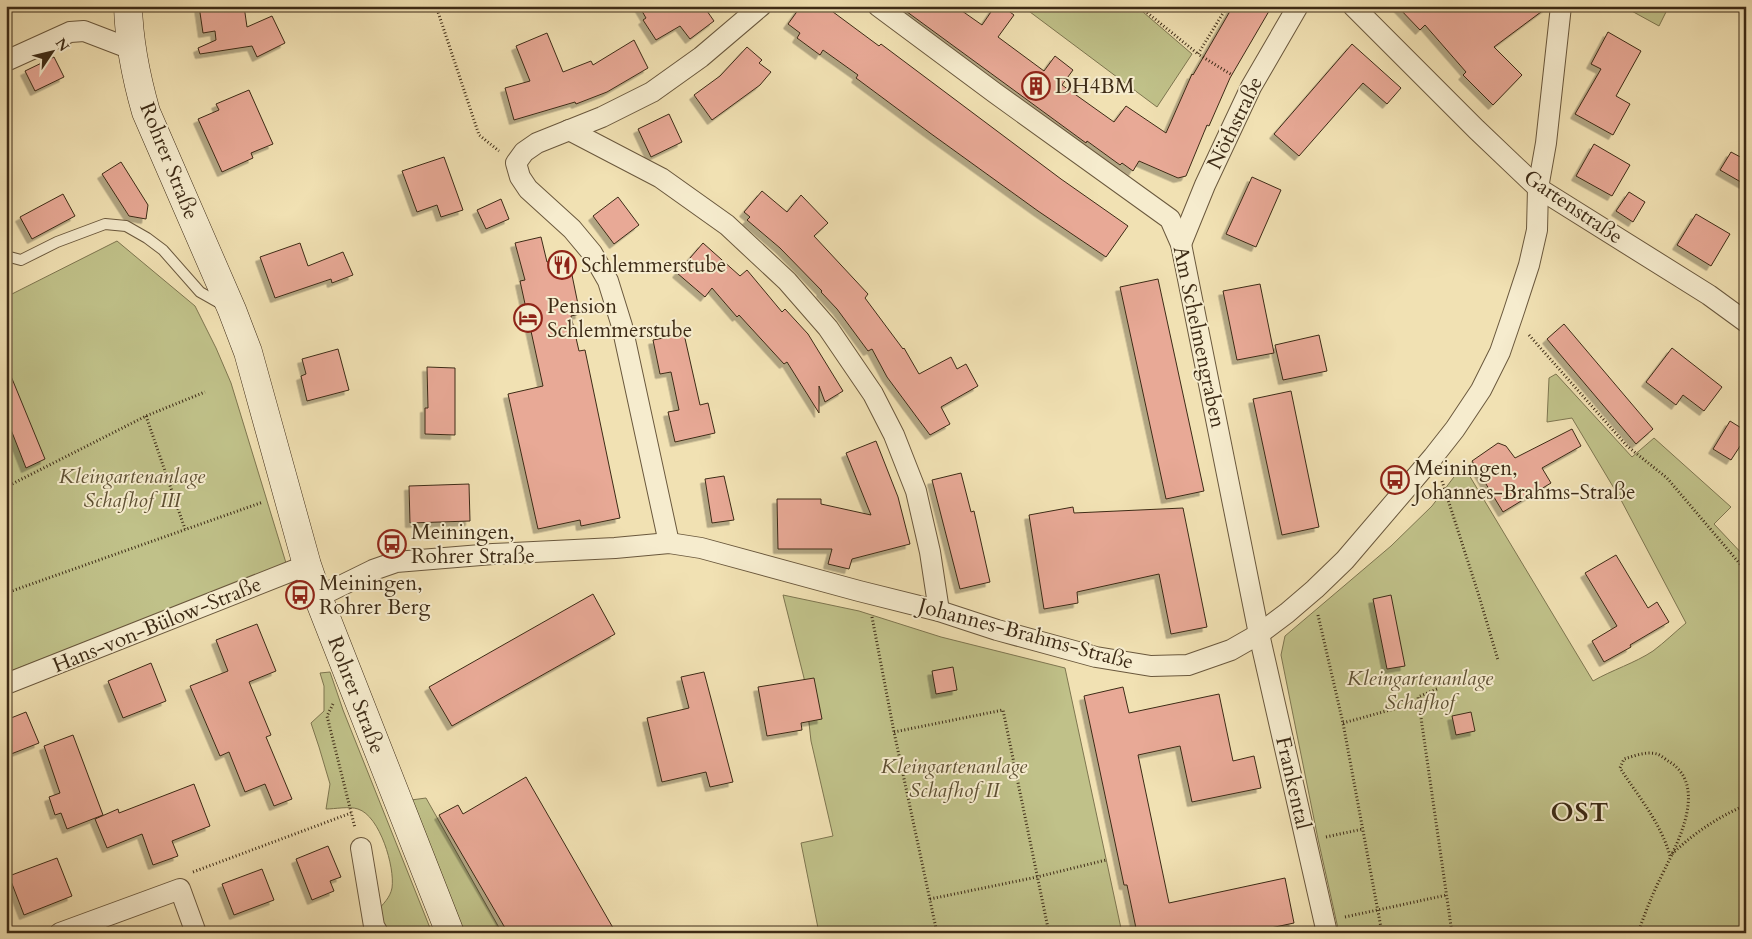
<svg xmlns="http://www.w3.org/2000/svg" width="1752" height="939" font-family="Cardo,serif">
<style>
.green{fill:#c0c189;stroke:#7e7650}
.building{fill:#e8a996;stroke:#3d2b16;filter:url(#shadow)}
.lines{fill:none;stroke-linecap:round;stroke-linejoin:round}
.lane-casing{stroke:#6a583d;stroke-width:12}
.street-casing{stroke:#6a583d;stroke-width:22}
.secondary-casing{stroke:#3d2b16;stroke-width:29}
.path{stroke:#3d2b16;stroke-width:3;stroke-dasharray:1 2.5;stroke-linecap:butt}
.lane{stroke:#f6ecce;stroke-width:10}
.street{stroke:#f6ecce;stroke-width:20}
.secondary{stroke:#f6ecce;stroke-width:28}
.labels{text-anchor:middle;dominant-baseline:central;stroke-width:4;stroke-linejoin:round;paint-order:stroke}
.poi-label{font-size:21px;fill:#3d2b16;stroke:#f6ecce;text-anchor:start}
.street-label{font-size:21px;fill:#3d2b16;stroke:#f6ecce}
.park-label{font-size:21px;font-style:italic;fill:#5e5033;stroke:#f6ecce}
.district-label{font-size:26px;font-weight:bold;letter-spacing:1px;fill:#3d2b16;stroke:#f6ecce}
</style>
<defs>
<filter id="shadow"><feDropShadow dx="-4.5" dy="4.5" stdDeviation="0" flood-color="#0004"/></filter>
</defs>
<rect width="100%" height="100%" fill="#f1e1b3"/>
<filter id="stains"><feTurbulence type="fractalNoise" baseFrequency=".004" numOctaves="4"/><feColorMatrix values="0 0 0 0 .2 0 0 0 0 .09 0 0 0 0 .02 0 0 0 .5 -.17"/></filter>
<radialGradient id="worn" r=".72"><stop offset=".6" stop-color="#630" stop-opacity="0"/><stop offset="1" stop-color="#630" stop-opacity=".3"/></radialGradient>
<g class="green">
<path d="M1022 6H1136L1192 54 1157 107Z"/>
<path d="M1630 6H1669L1659 26 1628 9Z"/>
<path d="M117 241 195 306 216 348 231 383 286 563 6 673V297Z"/>
<path d="M1556 374 1632 457 1654 438 1731 507 1714 524 1746 558V933H1339L1318 839 1281 655 1285 636 1391 546 1432 506 1463 465 1593 681C1612 670 1635 663 1653 651 1665 642 1675 632 1686 623L1621 500 1572 418 1547 422 1549 378Z"/>
<path d="M783 595 859 611 941 637 1065 668 1122 933H819L801 843 833 836 811 741 804 678Z"/>
<path d="M330 672 343 710 432 933H386L377 911C383 904 390 898 392 888 395 867 380 816 358 809 349 806 335 809 326 809L330 784 319 747 311 723 324 711V686L320 673Z"/>
<path d="M426 798 502 933H463L411 800Z"/>
</g>
<g class="building">
<path d="M199 6H244L247 27 272 16 285 43 257 57 252 46 200 54 198 48 216 40 215 31 203 33Z"/>
<path d="M639 6H714L707 11 714 21 690 39 680 26 656 40 643 20 646 18Z"/>
<path d="M801 6H825L879 46 881 44 1061 179 1128 226 1106 257 1038 211 930 133 856 78 858 75 823 50 820 55 797 38 800 33 788 24Z"/>
<path d="M899 6H955L982 25 995 6H1002L1014 15 998 37 1044 71 1055 56 1073 70 1062 85 1114 122 1126 106 1166 133 1192 74 1193 75 1233 6H1272L1230 78 1209 126 1207 125 1186 176 1178 178 1139 161 1133 171 1122 163 1120 165 1087 141 1086 143Z"/>
<path d="M1397 6H1549L1494 47 1522 75 1493 105 1463 75 1466 72 1425 25 1420 30Z"/>
<path d="M1608 32 1641 51 1616 96 1630 104 1613 135 1575 114 1601 69 1591 64Z"/>
<path d="M547 33 563 72 591 61 593 65 634 40 648 68 607 92 576 104 575 102 514 120 505 88 530 81 516 46Z"/>
<path d="M1352 44 1401 88 1387 104 1363 83 1299 156 1274 134Z"/>
<path d="M747 47 762 60 759 63 771 72 760 85 712 120 694 95 720 76Z"/>
<path d="M54 57 64 77 35 91 25 71Z"/>
<path d="M249 90 273 144 251 153 253 158 222 172 198 119 219 110 216 104Z"/>
<path d="M669 114 682 142 651 157 638 129Z"/>
<path d="M1594 144 1630 165 1612 196 1576 176Z"/>
<path d="M1731 152 1746 160V185L1720 170Z"/>
<path d="M444 157 463 210 441 217 437 205 417 212 402 171Z"/>
<path d="M121 162 148 205 146 219 129 216 102 174Z"/>
<path d="M1252 177 1281 190 1256 247 1226 234Z"/>
<path d="M762 191 787 212 801 195 828 223 814 236 868 294 865 298 903 349 904 348 919 374 951 357 957 369 966 364 978 386 941 407 950 424 930 435 887 377 872 349 868 351 837 309 821 292 822 291 780 248 747 220 750 217 744 212Z"/>
<path d="M1629 192 1645 202 1633 222 1616 211Z"/>
<path d="M63 194 75 216 32 239 20 217Z"/>
<path d="M618 197 639 225 614 244 593 216Z"/>
<path d="M501 199 509 219 486 229 477 210Z"/>
<path d="M1696 214 1730 234 1711 266 1677 245Z"/>
<path d="M541 237 547 262 560 260 563 277 572 275 580 314 571 316 579 351 585 350 620 518 581 526 580 520 538 529 508 394 543 386 520 281 525 280 515 243Z"/>
<path d="M300 243 308 266 343 252 353 275 332 283 331 279 275 298 260 257Z"/>
<path d="M703 243 740 276 747 270 782 312 785 309 808 334 843 391 825 402 819 386V413L787 362 784 364 739 315 737 317 712 288 705 297 677 273Z"/>
<path d="M1158 279 1204 491 1166 499 1120 287Z"/>
<path d="M1260 284 1274 353 1237 360 1223 291Z"/>
<path d="M1564 324 1653 429 1636 444 1547 339Z"/>
<path d="M684 334 700 405 708 403 715 433 675 442 668 412 679 410 671 372 660 374 653 340Z"/>
<path d="M1319 335 1327 371 1283 380 1275 345Z"/>
<path d="M1672 348 1722 387 1704 411 1683 395 1676 405 1646 382Z"/>
<path d="M338 349 349 390 307 401 301 376 306 374 302 359Z"/>
<path d="M6 364 45 459 26 468 6 417Z"/>
<path d="M427 367 455 368V435L425 434V408H428Z"/>
<path d="M1291 391 1319 527 1282 535 1253 399Z"/>
<path d="M1730 421 1746 431V437L1731 460 1713 449Z"/>
<path d="M1572 429 1581 446 1542 468 1551 483 1503 512 1472 461 1498 443 1506 446 1515 458Z"/>
<path d="M876 441 898 497 910 544 852 559 849 569 828 564 832 549H778L777 499H821V504L871 515 846 453Z"/>
<path d="M961 473 971 512 974 511 990 582 960 589 932 480Z"/>
<path d="M724 476 734 520 712 523 705 479Z"/>
<path d="M469 484 470 521 410 523 409 486Z"/>
<path d="M1073 507 1074 513 1183 508 1207 627 1171 634 1159 574 1077 592 1078 603 1044 609 1029 515Z"/>
<path d="M1616 555 1648 608 1657 602 1669 622 1630 645 1631 647 1604 662 1592 641 1617 626 1585 573Z"/>
<path d="M593 594 615 634 452 726 429 687Z"/>
<path d="M1391 595 1405 666 1387 669 1373 599Z"/>
<path d="M257 624 276 671 249 682 271 735 266 737 292 799 274 806 265 784 245 792 229 752 220 756 190 686 228 671 216 640Z"/>
<path d="M151 663 166 701 123 718 108 681Z"/>
<path d="M953 667 957 690 936 694 932 671Z"/>
<path d="M704 672 733 782 710 787 706 772 662 782 647 718 689 708 681 677Z"/>
<path d="M814 678 822 719 801 723 802 730 767 736 758 687Z"/>
<path d="M1123 687 1129 713 1219 694 1233 761 1254 756 1261 788 1192 802 1180 746 1138 755 1169 903 1285 878 1294 923 1247 933H1137L1127 885H1124L1084 696Z"/>
<path d="M26 712 39 743 6 756V720Z"/>
<path d="M1471 712 1475 731 1456 735 1452 716Z"/>
<path d="M73 735 103 815 67 829 61 813 55 815 49 797 60 793 44 746Z"/>
<path d="M526 777 616 933H508L439 815 458 805 463 814Z"/>
<path d="M194 784 210 826 172 841 178 856 153 865 142 834 107 848 95 819 118 809 119 813Z"/>
<path d="M328 846 341 877 330 881 334 891 312 900 296 859Z"/>
<path d="M57 858 72 896 24 915 9 876Z"/>
<path d="M262 869 274 900 234 915 222 884Z"/>
</g>
<g class="lines">
<defs>
<path id="lane" d="M6 256 21 260 57 242 105 224 126 226 147 238 163 250 200 292 223 305"/>
<g id="street">
<path d="M878 6 995 93 1170 219 1181 244 1259 634 1327 933"/>
<path d="M1353 6 1476 129 1538 188 1709 295 1746 322"/>
<path d="M6 61 70 32 84 31 131 49"/>
<path d="M569 130 661 178 727 225 787 281 828 328 873 394 894 435 916 491 930 552 939 611"/>
<path d="M1181 244 1205 185 1251 87 1298 6"/>
<path d="M669 543 622 326 608 281 592 253 572 229 528 189 520 177 516 163 524 152 537 143 602 117 652 92 701 57 761 6"/>
<path d="M318 597 373 570 396 562 493 554 615 548 669 543 701 548 859 591 939 611 997 630 1096 657 1151 666 1188 665 1231 650 1259 634 1287 613 1315 589 1345 560 1433 457 1455 429 1481 390 1500 352 1513 314 1529 265 1537 230 1538 188 1546 143 1561 6"/>
<path d="M6 684 307 565"/>
<path d="M361 848 374 926 378 933"/>
<path d="M60 933 180 889 196 933"/>
</g>
<path id="secondary" d="M128 6C129 43 136 77 146 112L232 310 248 352 307 565 318 597 450 933"/>
</defs>
<use href="#lane" class="lane-casing"/>
<use href="#street" class="street-casing"/>
<use href="#secondary" class="secondary-casing"/>
<g class="path">
<path d="M436 6 479 135 499 151"/>
<path d="M1139 6 1198 54"/>
<path d="M1221 6 1225 10 1198 54 1232 75"/>
<path d="M1529 335 1627 446 1667 478 1746 571"/>
<path d="M146 416 185 529"/>
<path d="M1442 481 1479 596 1498 660"/>
<path d="M6 487 146 416 205 392"/>
<path d="M6 593 263 502"/>
<path d="M1318 615 1343 723 1382 933"/>
<path d="M872 617 894 732 937 933"/>
<path d="M1437 689 1418 697 1452 933"/>
<path d="M333 704 327 716 355 828"/>
<path d="M1343 723 1419 702"/>
<path d="M894 732 1003 710 1049 933"/>
<path d="M1326 837 1363 829"/>
<path d="M1672 854C1694 833 1718 817 1746 805"/>
<path d="M193 872 351 813"/>
<path d="M930 899 1037 877 1106 860"/>
<path d="M1345 917 1447 895"/>
<path d="M1638 933C1644 916 1650 900 1658 883 1673 851 1711 789 1670 762 1666 760 1661 755 1657 754 1646 751 1634 756 1624 759L1620 768C1638 796 1661 823 1670 856"/>
</g>
<use href="#lane" class="lane"/>
<use href="#street" class="street"/>
<use href="#secondary" class="secondary"/>
</g>
<defs>
<symbol id="building-ring" viewBox="-11 -11 22 22"><circle r="9.5" fill="#f6ecce" stroke="#8f2418" stroke-width="1.5"/><path d="M-4-6H4V6H1V3H-1V6H-4ZM-2.5-4.3h1.7v1.8h-1.7ZM.8-4.3h1.7v1.8H.8ZM-2.5-1h1.7V.8h-1.7ZM.8-1h1.7V.8H.8Z" fill="#8f2418"/></symbol>
<symbol id="restaurant-ring" viewBox="-11 -11 22 22"><circle r="9.5" fill="#f6ecce" stroke="#8f2418" stroke-width="1.5"/><path d="M-5-6h1v4h1v-4h1v4h1v-4h1v5L-1.5 .5V6h-2V.5L-5-1ZM5-6V6H3V1.5H1.5Q1.5-4 5-6Z" fill="#8f2418"/></symbol>
<symbol id="hotel-ring" viewBox="-11 -11 22 22"><circle r="9.5" fill="#f6ecce" stroke="#8f2418" stroke-width="1.5"/><path d="M-6-4.5h1.5V1H6V5H4.5V3h-9V5H-6ZM-4 0a1.8 1.8 0 1 1 3.6 0ZM.5 0V-2.5h3Q6-2.5 6 0Z" fill="#8f2418"/></symbol>
<symbol id="bus-ring" viewBox="-11 -11 22 22"><circle r="9.5" fill="#f6ecce" stroke="#8f2418" stroke-width="1.5"/><path d="M-5-6H5V4H4V6H2V4H-2V6H-4V4H-5ZM-3.5-4V0h7V-4ZM-3.5 1.2v1.5H-2V1.2ZM2 1.2v1.5H3.5V1.2Z" fill="#8f2418"/></symbol>
</defs>
<g fill-rule="evenodd">
<use href="#building-ring" x="1020" y="70" width="32" height="32"/>
<use href="#restaurant-ring" x="546" y="249" width="32" height="32"/>
<use href="#hotel-ring" x="512" y="302" width="32" height="32"/>
<use href="#bus-ring" x="1379" y="464" width="32" height="32"/>
<use href="#bus-ring" x="376" y="528" width="32" height="32"/>
<use href="#bus-ring" x="284" y="579" width="32" height="32"/>
</g>
<g class="labels">
<g class="poi-label">
<text x="1055" y="86">DH4BM</text>
<text x="581" y="265">Schlemmerstube</text>
<text x="547" y="306">Pension<tspan x="547" dy="24">Schlemmerstube</tspan></text>
<text x="1414" y="468">Meiningen,<tspan x="1414" dy="24">Johannes-Brahms-Straße</tspan></text>
<text x="411" y="532">Meiningen,<tspan x="411" dy="24">Rohrer Straße</tspan></text>
<text x="319" y="583">Meiningen,<tspan x="319" dy="24">Rohrer Berg</tspan></text>
</g>
<g class="street-label">
<text transform="translate(1235 123) rotate(-64)">Nöthstraße</text>
<text transform="translate(169 161) rotate(68)">Rohrer Straße</text>
<text transform="translate(1573 207) rotate(34)">Gartenstraße</text>
<text transform="translate(1199 337) rotate(78)">Am Schelmengraben</text>
<text transform="translate(157 625) rotate(-22)">Hans-von-Bülow-Straße</text>
<text transform="translate(1026 634) rotate(15)">Johannes-Brahms-Straße</text>
<text transform="translate(356 695) rotate(69)">Rohrer Straße</text>
<text transform="translate(1293 783) rotate(77)">Frankental</text>
</g>
<g class="park-label">
<text x="132" y="476">Kleingartenanlage<tspan x="132" dy="24">Schafhof III</tspan></text>
<text x="1420" y="678">Kleingartenanlage<tspan x="1420" dy="24">Schafhof</tspan></text>
<text x="954" y="766">Kleingartenanlage<tspan x="954" dy="24">Schafhof II</tspan></text>
</g>
<g class="district-label">
<text x="1580" y="812">OST</text>
</g>
</g>
<rect width="1752" height="939" fill="none" stroke="#f1e1b3" stroke-width="25"/>
<rect x="8" y="8" width="1737" height="924" fill="none" stroke="#3d2b16" stroke-width="2.5"/>
<rect x="12" y="12" width="1727" height="914" fill="none" stroke="#3d2b16"/>
<g transform="translate(52 52) rotate(55)" stroke="#f6ecce" stroke-width="4" paint-order="stroke">
<path d="M0-4L9 19L0 12L-9 19Z" fill="#3d2b16"/>
<text y="-8" font-size="14" font-weight="bold" text-anchor="middle" fill="#3d2b16">N</text>
</g>
<rect width="100%" height="100%" filter="url(#stains)"/>
<rect width="100%" height="100%" fill="url(#worn)"/>
</svg>
